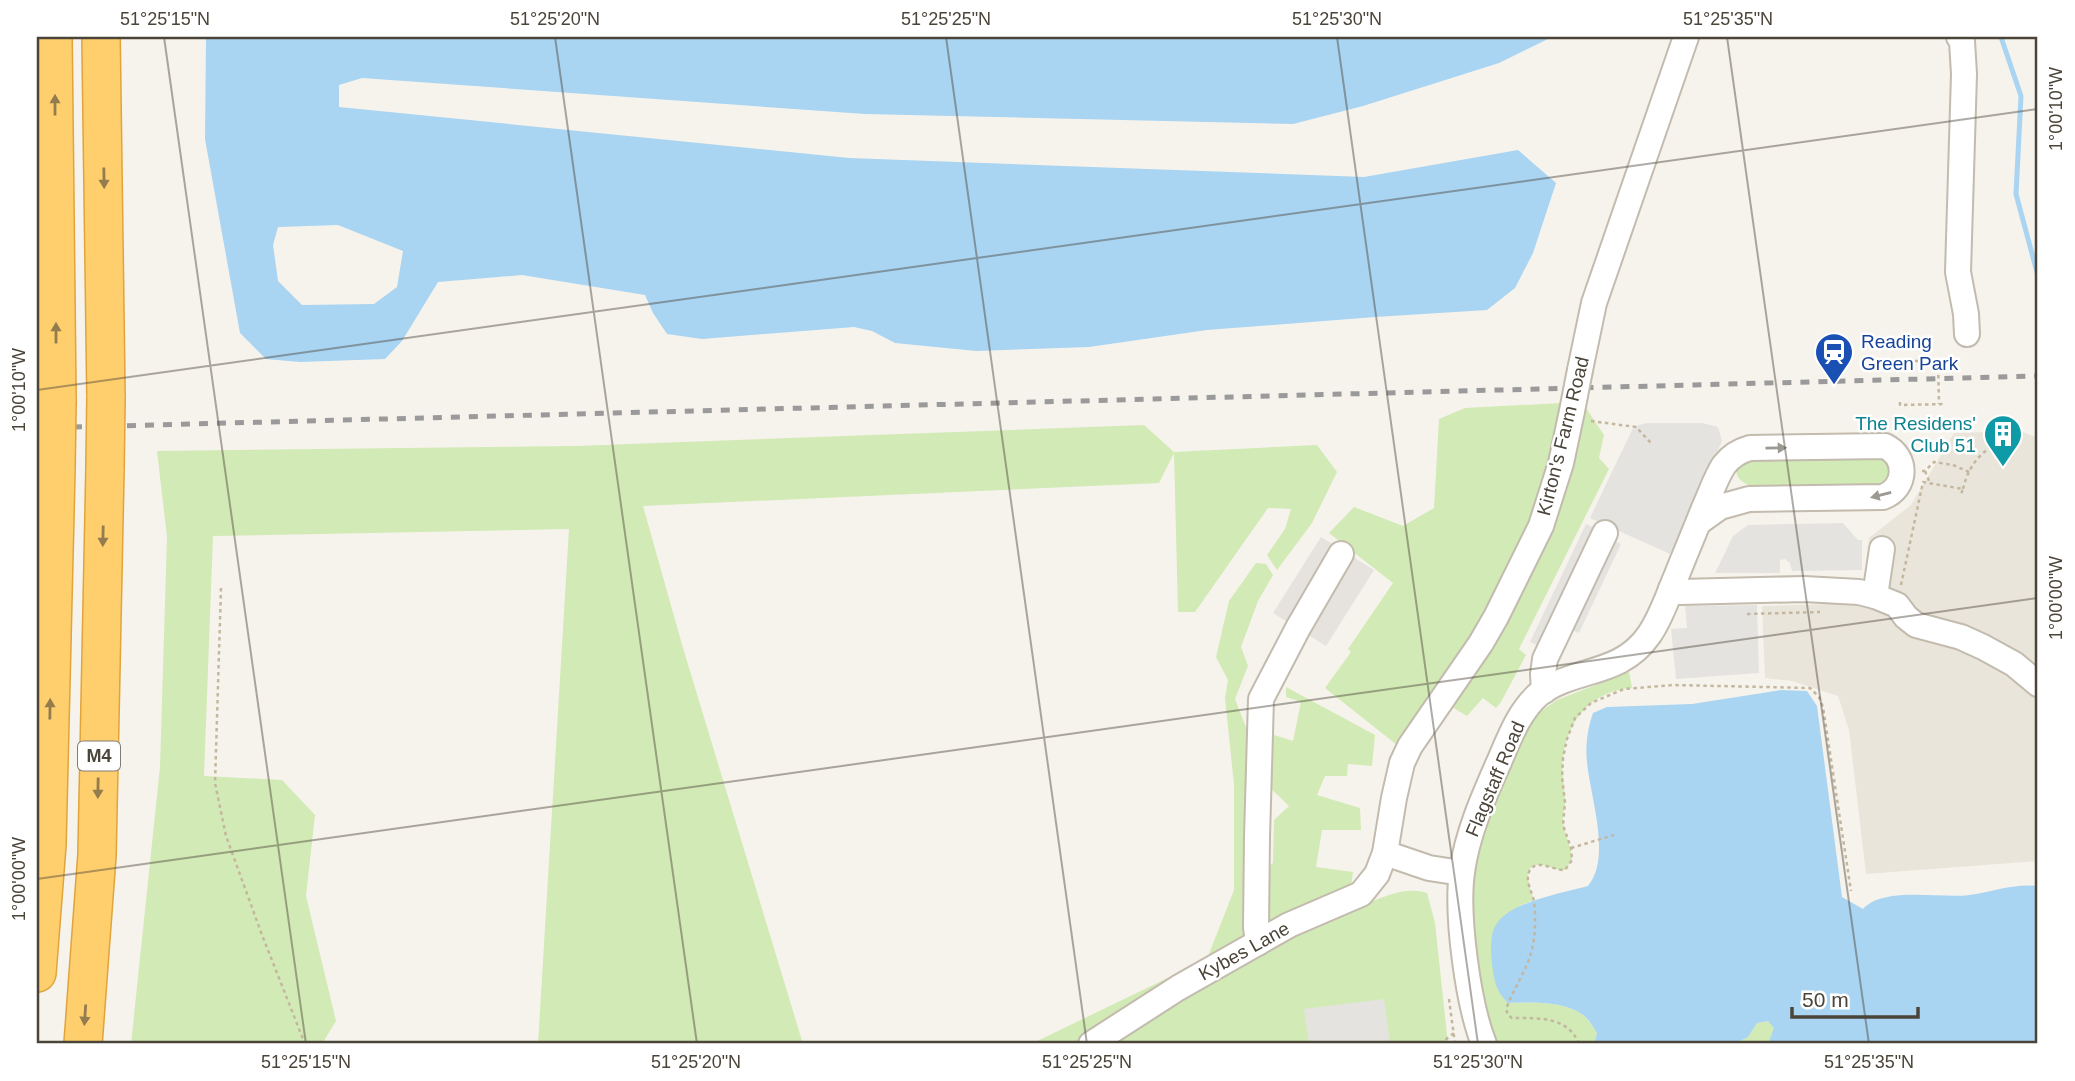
<svg xmlns="http://www.w3.org/2000/svg" width="2075" height="1081" font-family="Arial,sans-serif">
<style>
.residential{fill:#eae5da}
.industrial{fill:#e6e2dd}
.green{fill:#d2eab5}
.parking{fill:#e5e3e0}
.water{fill:#a9d4f2;fill-rule:evenodd}
.lines{fill:none;stroke-linecap:round;stroke-linejoin:round}
.stream{stroke:#a9d4f2;stroke-width:5}
.minor-casing{stroke:#c2bbae;stroke-width:28}
.highway-casing{stroke:#e0a43c;stroke-width:40}
.path{stroke:#c4b79f;stroke-width:2.5;stroke-dasharray:3.5 3.5;stroke-linecap:butt}
.minor{stroke:#fff;stroke-width:24}
.highway{stroke:#ffcf6e;stroke-width:37}
.rail{stroke:#9a9a9a;stroke-width:5;stroke-dasharray:9 9;stroke-linecap:butt}
.minor-bridge-casing{stroke:#c2bbae;stroke-width:28;stroke-linecap:butt}
.highway-bridge-casing{stroke:#e0a43c;stroke-width:40;stroke-linecap:butt}
.path-bridge{stroke:#c4b79f;stroke-width:2.5;stroke-dasharray:3.5 3.5;stroke-linecap:butt}
.minor-bridge{stroke:#fff;stroke-width:24}
.highway-bridge{stroke:#ffcf6e;stroke-width:37}
.oneway{fill:#937c4e}
.oneway2{fill:#9c9892}
.ticks{fill:none;stroke:#4b4439;stroke-width:2;stroke-opacity:0.45}
.labels{text-anchor:middle;dominant-baseline:central;stroke-width:5;stroke-linejoin:round;paint-order:stroke}
.shield{fill:#fff;stroke:#817c74;stroke-width:2}
.shield-label{font-size:18px;font-weight:bold;fill:#4b4439}
.transit-label{font-size:19px;fill:#164399;stroke:#fff;text-anchor:start}
.culture-label{font-size:19px;fill:#0d838f;stroke:#fff;text-anchor:end}
.street-label{font-size:19px;fill:#4b4439;stroke:#fff}
.neatline{fill:none;stroke:#4b4439;stroke-width:2.5}
.ticks-label{font-size:18px;text-anchor:middle;fill:#4b4439}
</style>
<rect width="100%" height="100%" fill="#f6f3ec"/>
<path class="residential" d="M2020 431 2038 438V861L1866 874 1849 730 1838 696 1792 681 1765 678 1762 606 1866 603 1869 538 1911 505 1954 433Z"/>
<path class="industrial" d="M1321 537 1374 570 1326 646 1273 613Z"/>
<g class="green">
<path d="M1582 402 1604 435 1599 458 1609 469 1519 649 1526 655 1501 702 1496 708 1483 698 1467 716 1452 707 1397 745 1325 688 1351 652 1348 649 1393 583 1329 533 1354 507 1403 526 1434 508 1439 419 1465 408Z"/>
<path d="M1144 425 1174 452 1317 445 1337 472 1312 523 1277 570 1267 555 1285 529 1291 509 1268 508 1195 612H1178L1174 453 1159 483 643 506 683 648 803 1044H538L569 529 213 536 204 776 282 780 315 815 306 896 336 1021 322 1044H131L160 767 167 537 157 451 576 446Z"/>
<path d="M1747 457 1882 458C1888 465 1890 472 1885 481L1877 486H1753C1744 485 1732 476 1738 465 1739 465 1747 458 1747 457Z"/>
<path d="M1256 563 1266 564 1273 575 1258 601 1241 647 1248 666 1235 699 1249 735 1262 872 1273 863 1274 820 1289 806 1267 785 1268 733 1293 741 1301 702 1286 697V687L1375 735 1372 766 1348 764 1347 776H1325L1317 795 1360 808 1361 830H1322L1316 867 1353 872 1348 911C1371 903 1402 884 1427 893L1435 923 1448 1044H1031L1207 959 1234 890V785L1225 698 1228 680 1216 657 1229 601Z"/>
<path d="M1629 672 1632 688C1591 691 1567 720 1563 759 1561 773 1565 787 1565 802 1565 809 1562 816 1563 823 1565 836 1572 847 1572 860L1565 870C1556 871 1551 866 1542 865 1520 862 1530 889 1534 900L1519 906 1508 1003C1531 1002 1565 1001 1583 1015 1589 1020 1593 1027 1597 1033L1594 1044H1494L1476 969 1470 890 1472 867 1492 803 1527 729 1537 714 1557 700Z"/>
<path d="M1768 1021 1775 1027 1768 1044H1734L1748 1037 1757 1023Z"/>
</g>
<g class="parking">
<path d="M1647 423H1702L1718 427 1722 441 1670 554 1590 518 1632 430 1639 425Z"/>
<path d="M1843 523 1858 540H1862V570L1792 571 1790 563 1785 559 1780 560V573H1715L1733 536 1748 525Z"/>
<path d="M1586 524 1605 533 1604 535 1621 544 1579 633 1561 626 1549 650 1530 642Z"/>
<path d="M1757 605 1759 673 1676 679 1671 629 1687 628 1685 606Z"/>
<path d="M1384 999 1390 1044H1309L1304 1009Z"/>
</g>
<g class="water">
<path d="M206 37H1552L1499 63 1363 106 1293 124 865 114 362 78 339 85V107L849 158 1364 177 1518 150 1556 183 1533 253 1515 288 1487 310 1375 317 1207 330 1089 347 976 351 895 343 872 331 854 327 702 339 667 334 653 313 645 295 522 275 438 282 402 341 385 359 300 362 266 359 240 333 205 139ZM338 225 403 251 397 287 374 304 302 305 278 281 273 245 278 227Z"/>
<path d="M1781 690 1807 691 1817 706 1842 897 1863 909C1884 886 1941 899 1969 895 1992 892 2014 883 2038 886V1044H1768L1774 1028 1768 1021 1757 1023 1748 1037 1734 1044H1594L1597 1033C1593 1027 1589 1019 1583 1015 1565 1001 1531 1002 1508 1003 1496 992 1494 980 1492 964 1491 952 1489 932 1498 922 1514 901 1563 893 1588 886 1612 857 1590 796 1587 762 1585 746 1588 727 1593 713L1607 707 1692 704Z"/>
</g>
<g class="lines">
<path class="stream" d="M2001 37 2021 96 2016 194 2038 276"/>
<defs>
<g id="minor">
<path d="M1959 37 1962 41 1964 74 1958 272 1966 314 1967 334"/>
<path d="M1580 370 1594 303 1686 37"/>
<path d="M1671 589 1680 592 1804 589 1859 592 1875 596 1897 605 1906 617 1916 625 1961 637 1983 647 2014 664 2038 684"/>
<path d="M1875 596 1882 549"/>
<path d="M1544 691 1543 674 1545 659 1605 533"/>
<path d="M1385 853 1429 868 1461 873"/>
<path d="M1258 943 1256 927 1257 837 1261 699 1298 628 1341 554"/>
<path d="M1091 1044 1178 988 1289 925 1361 894 1377 874 1385 853 1394 798 1402 763 1410 746 1481 643 1496 617 1541 526 1561 463 1572 411"/>
<path d="M1484 1044C1468 1004 1456 915 1462 872 1467 834 1484 796 1499 762 1509 739 1519 711 1539 694 1574 667 1620 677 1649 635 1661 618 1668 596 1676 577 1685 554 1695 531 1704 508 1710 495 1716 477 1724 465 1731 456 1739 451 1750 448L1885 446C1908 457 1907 488 1883 497L1749 499 1720 507 1699 522"/>
</g>
<g id="highway">
<path d="M53 37 57 401"/>
<path d="M101 37 106 397"/>
<path d="M37 973 47 844 56 468"/>
<path d="M83 1044 97 855 105 468"/>
</g>
</defs>
<use href="#minor" class="minor-casing"/>
<use href="#highway" class="highway-casing"/>
<g class="path">
<path d="M1899 366V361H1945"/>
<path d="M1900 402V405L1946 404"/>
<path d="M1591 421 1636 427 1651 443"/>
<path d="M1922 471H1925L1934 462 1953 465 1969 472"/>
<path d="M1925 471 1930 483"/>
<path d="M1963 489C1970 459 1989 442 2020 438"/>
<path d="M1901 585 1923 482 1963 489 1961 494"/>
<path d="M221 588 215 783 226 836 262 935 305 1044"/>
<path d="M1747 614 1820 612"/>
<path d="M1571 848 1614 835"/>
<path d="M1449 999 1455 1044"/>
<path d="M1579 1043 1593 1044"/>
<path d="M1440 1044 1454 1033"/>
<path d="M1579 1044C1568 1016 1538 1018 1512 1018L1508 1015 1506 1009C1519 976 1535 961 1535 923 1535 916 1535 908 1534 901 1532 892 1524 879 1530 870 1538 858 1554 871 1565 870L1572 860 1571 848 1563 825 1565 802 1562 777 1563 758 1567 739 1575 718 1591 703 1624 689 1673 685 1810 688 1819 697 1823 707 1851 891"/>
</g>
<use href="#minor" class="minor"/>
<use href="#highway" class="highway"/>
<path class="rail" d="M37 428 2038 376"/>
<defs>
<path id="minor-bridge" d="M1572 411 1580 370"/>
<g id="highway-bridge">
<path d="M56 468 57 401"/>
<path d="M105 468 106 397"/>
</g>
</defs>
<use href="#minor-bridge" class="minor-bridge-casing"/>
<use href="#highway-bridge" class="highway-bridge-casing"/>
<path class="path-bridge" d="M1938 361 1939 404"/>
<use href="#minor-bridge" class="minor-bridge"/>
<use href="#highway-bridge" class="highway-bridge"/>
</g>
<defs><path id="oneway-solid" d="M-6-.8H1V-3.2L6.5 0L1 3.2V.8H-6Z" transform="scale(1.75)"/></defs>
<g class="oneway">
<use href="#oneway-solid" transform="translate(55 105) rotate(-90)"/>
<use href="#oneway-solid" transform="translate(104 178) rotate(89)"/>
<use href="#oneway-solid" transform="translate(56 333) rotate(-90)"/>
<use href="#oneway-solid" transform="translate(103 536) rotate(91)"/>
<use href="#oneway-solid" transform="translate(50 709) rotate(-89)"/>
<use href="#oneway-solid" transform="translate(98 788) rotate(91)"/>
<use href="#oneway-solid" transform="translate(85 1015) rotate(94)"/>
</g>
<g class="oneway2">
<use href="#oneway-solid" transform="translate(1776 448) rotate(-1)"/>
<use href="#oneway-solid" transform="translate(1881 495) rotate(166)"/>
</g>
<path class="ticks" d="M164 37 306 1044M555 37 697 1044M946 37 1087 1044M1337 37 1478 1044M1727 37 1869 1044M37 390 2038 109M37 879 2038 598"/>
<defs>
<symbol id="station-pin" viewBox="-11 -11 22 30"><path d="M0 17L-7.5 6A9.5 9.5 0 1 1 7.5 6Z" fill="#1a4fb4" stroke="#fff"/><path d="M-3-6H3Q5-6 5-4V2Q5 4 3 4L4.5 6H3L1.5 4h-3L-3 6H-4.5L-3 4Q-5 4-5 2V-4Q-5-6-3-6ZM-3.5-4v3h7v-3ZM-3.5 1v1.5H-2V1ZM2 1v1.5H3.5V1Z" fill="#fff"/></symbol>
<symbol id="building-pin" viewBox="-11 -11 22 30"><path d="M0 17L-7.5 6A9.5 9.5 0 1 1 7.5 6Z" fill="#0f9aa8" stroke="#fff"/><path d="M-4-6H4V6H1V3H-1V6H-4ZM-2.5-4.3h1.7v1.8h-1.7ZM.8-4.3h1.7v1.8H.8ZM-2.5-1h1.7V.8h-1.7ZM.8-1h1.7V.8H.8Z" fill="#fff"/></symbol>
</defs>
<g fill-rule="evenodd">
<use href="#station-pin" x="1812" y="330" width="44" height="60"/>
<use href="#building-pin" x="1981" y="412" width="44" height="60"/>
</g>
<g class="labels">
<rect class="shield" x="78" y="741.5" width="42" height="29" rx="5"/>
<g class="shield-label">
<text x="99" y="756">M4</text>
</g>
<g class="transit-label">
<text x="1861" y="341">Reading<tspan x="1861" dy="22">Green Park</tspan></text>
</g>
<g class="culture-label">
<text x="1976" y="423">The Residens'<tspan x="1976" dy="22">Club 51</tspan></text>
</g>
<g class="street-label">
<text transform="translate(1563 436) rotate(-76)">Kirton's Farm Road</text>
<text transform="translate(1495 779) rotate(-67)">Flagstaff Road</text>
<text transform="translate(1244 951) rotate(-29)">Kybes Lane</text>
</g>
</g>
<rect width="2075" height="1081" fill="none" stroke="#ffffff" stroke-width="77"/>
<path d="M1792 1007v10h126v-10" fill="none" stroke="#4b4439" stroke-width="3.5"/>
<text x="1802" y="1007" font-size="21" fill="#4b4439" stroke="#ffffff" stroke-width="5" paint-order="stroke">50 m</text>
<rect x="38" y="38" width="1998" height="1004" class="neatline"/>
<g class="ticks-label">
<text x="165" y="25">51°25'15"N</text>
<text x="555" y="25">51°25'20"N</text>
<text x="946" y="25">51°25'25"N</text>
<text x="1337" y="25">51°25'30"N</text>
<text x="1728" y="25">51°25'35"N</text>
<text transform="translate(2056 109) rotate(-90)" y="6">1°00'10"W</text>
<text transform="translate(19 390) rotate(-90)" y="6">1°00'10"W</text>
<text transform="translate(2056 598) rotate(-90)" y="6">1°00'00"W</text>
<text transform="translate(19 879) rotate(-90)" y="6">1°00'00"W</text>
<text x="306" y="1068">51°25'15"N</text>
<text x="696" y="1068">51°25'20"N</text>
<text x="1087" y="1068">51°25'25"N</text>
<text x="1478" y="1068">51°25'30"N</text>
<text x="1869" y="1068">51°25'35"N</text>
</g>
</svg>
